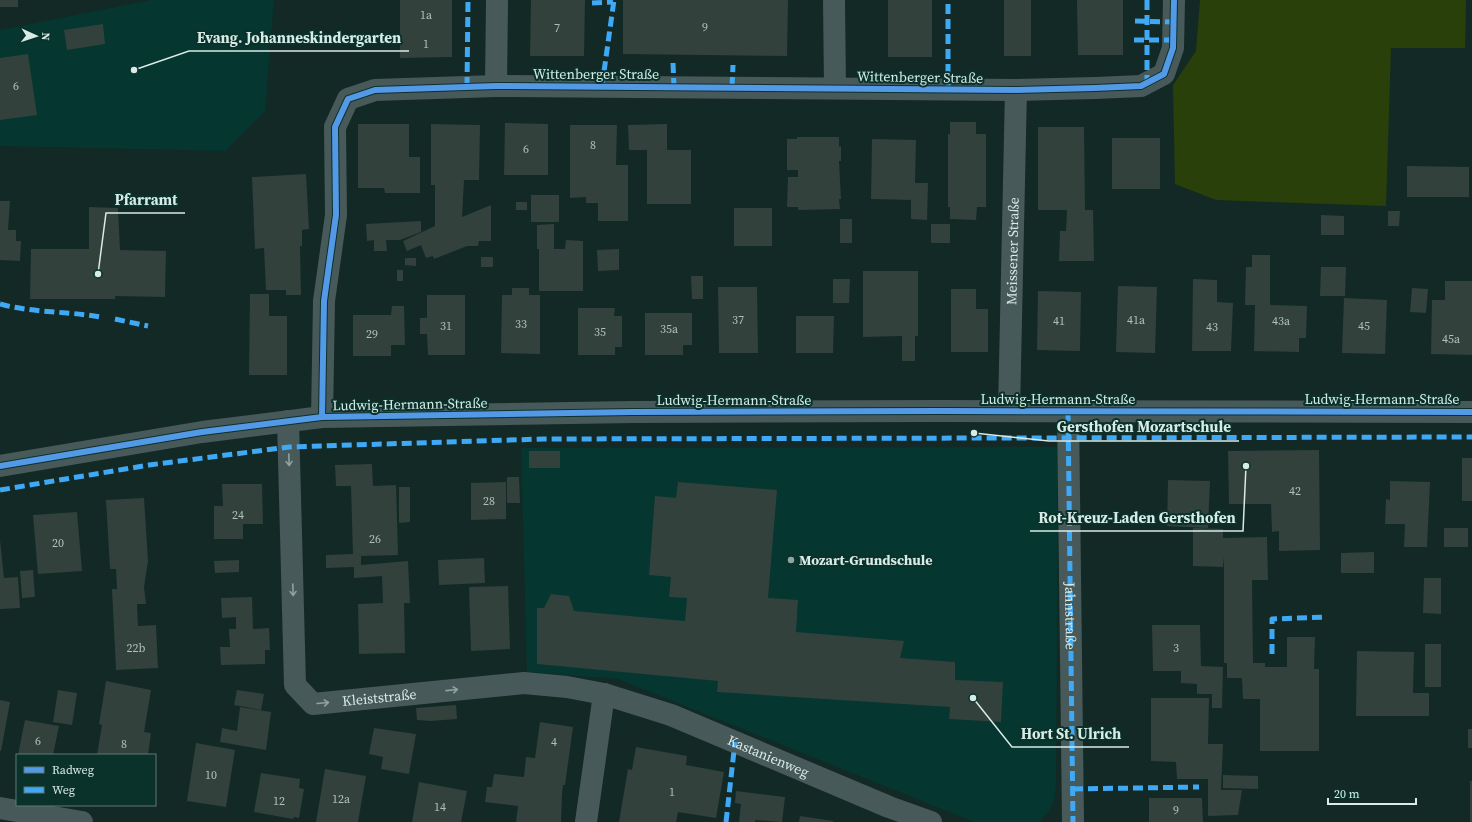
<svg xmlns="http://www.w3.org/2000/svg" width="1472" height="822" font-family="'Source Serif 4',serif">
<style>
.built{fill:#05362f}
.green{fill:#2a400a}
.building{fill:#32413c}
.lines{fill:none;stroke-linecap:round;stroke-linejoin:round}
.minor{stroke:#48595a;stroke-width:22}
.quiet{stroke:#3fa9f5;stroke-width:5;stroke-dasharray:10 5;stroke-linecap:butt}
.cycleway-casing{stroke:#0b312b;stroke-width:8}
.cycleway{stroke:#5399e6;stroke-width:6}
.oneway{stroke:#90a2a0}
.poi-dot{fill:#92a7a3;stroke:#0b312b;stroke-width:1.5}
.labels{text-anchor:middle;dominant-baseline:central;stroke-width:4;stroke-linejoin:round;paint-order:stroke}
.number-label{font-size:12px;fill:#aec0bc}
.street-label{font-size:14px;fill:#d7ebe7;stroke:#0b312b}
.poi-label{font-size:14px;font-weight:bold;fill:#d7ebe7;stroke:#0b312b;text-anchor:start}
.leader{fill:none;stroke:#d7ebe7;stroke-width:1.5}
.callout-dot{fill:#d7ebe7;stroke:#0b312b;stroke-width:1.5}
.callout-label{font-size:15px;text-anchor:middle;font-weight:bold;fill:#d7ebe7;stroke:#0b312b;stroke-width:4;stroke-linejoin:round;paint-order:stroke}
</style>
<rect width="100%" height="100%" fill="#132925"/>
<g class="built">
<path d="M151 0H274L265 111 225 151 0 146V30Z"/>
<path d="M1058 447 1056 786 1054 801 1049 811 1039 822H974L618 679 527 672 521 448Z"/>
</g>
<path class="green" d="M1200 0H1466L1465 48H1391L1386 206 1216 200 1175 184 1173 85 1196 51Z"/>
<g class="building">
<rect x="0" y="0" width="18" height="7"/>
<path d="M400 0H452V57L400 58Z"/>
<path d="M531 0H585L584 56H530Z"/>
<path d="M623 0H788L787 56 623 54Z"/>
<rect x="888" y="0" width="44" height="57"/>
<rect x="1004" y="0" width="27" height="56"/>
<path d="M1077 0H1123V55H1078Z"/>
<path d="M103 24 105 44 67 50 64 30Z"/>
<path d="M28 54 37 115 0 120V58Z"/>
<path d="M950 122H976V134H986V207H977L976 220 950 219V207H948V134H950Z"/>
<path d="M505 123 548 124V175H504Z"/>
<path d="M358 124H409V157H420V193H385L384 188H358Z"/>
<path d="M431 124 480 125 479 180H464L462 217 491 205V241H479L478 246H467L434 259 433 256 426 258 421 245 407 251 403 241 435 226V185H431Z"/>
<path d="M667 124V150H691V204H647V150H629L628 125Z"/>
<path d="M570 125H617L616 165H628V221H598V203H586V197L570 198Z"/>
<path d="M1038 127H1084L1085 210H1093L1094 261H1059L1060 231H1066L1067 210H1038Z"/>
<path d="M797 137H839V147L841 146V161H839L841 199H839L840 209 798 210V207H787L788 177H798V170H787V139H797Z"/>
<rect x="1112" y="138" width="48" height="51"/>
<path d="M872 139 916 140 915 183H928L927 220 911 219V200L871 199Z"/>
<path d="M1407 166 1469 167V197H1407Z"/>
<path d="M306 174 309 229 302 230V246H300L301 295H286V290H266L264 248 255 249 252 177Z"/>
<rect x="531" y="195" width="28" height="27"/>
<path d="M0 201H10L8 230H16V241H21L20 261 0 260Z"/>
<rect x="516" y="202" width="11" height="8"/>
<path d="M89 207 118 208 120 250 166 251 165 297 115 296V299H30L31 249H89Z"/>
<rect x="734" y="208" width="38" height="38"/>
<path d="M1388 211H1400L1399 226H1388Z"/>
<path d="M1321 215 1344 216V235H1321Z"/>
<rect x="840" y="219" width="12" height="24"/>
<path d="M421 221V232L400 240H386L387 251H374V240L367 241 366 224Z"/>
<path d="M554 224V249H565L566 240 583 241V291H539V249H537V225Z"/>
<rect x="931" y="224" width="19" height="19"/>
<path d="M619 249V270L598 271 597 250Z"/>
<path d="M1252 255H1270V305L1307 306 1306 338H1299V352L1254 351 1255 305H1245L1246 267H1252Z"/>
<rect x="481" y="257" width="12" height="10"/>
<path d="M405 258H416V266L405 265Z"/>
<path d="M1321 267H1346L1345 296H1320Z"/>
<rect x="397" y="270" width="6" height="11"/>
<path d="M863 271H918V336H915V361H902V336L863 337Z"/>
<path d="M691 276H703V299H692Z"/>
<path d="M833 279H850L849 303H833Z"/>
<path d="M1193 279 1217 280V302L1233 303 1231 351H1192Z"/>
<path d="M1445 281H1472V355L1431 354 1432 300H1445Z"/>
<path d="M1118 286 1157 287 1155 353 1116 352Z"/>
<path d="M718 287H757L758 353H719Z"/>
<path d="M512 288H529V295H540V354L501 353 502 295H512Z"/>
<path d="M1412 288 1428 289 1426 313 1410 312Z"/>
<path d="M951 289H976V309H988V352H951Z"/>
<path d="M1038 291 1081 292 1080 351 1037 350Z"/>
<path d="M250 294H269V316H287V375H249Z"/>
<path d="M427 295H465V355H428L427 334H420V318H427Z"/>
<path d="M1344 298 1387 300 1385 354 1342 353Z"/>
<path d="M392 306H404L405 345H391V356H353V315H391Z"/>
<path d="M578 308H615L614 316H622V347H615V355H578Z"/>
<path d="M645 313H692V345H683V355H645Z"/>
<path d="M796 316H834L833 353H796Z"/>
<path d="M1319 450 1320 550 1279 551V531L1272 532 1271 504H1229L1228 451Z"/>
<rect x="529" y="451" width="31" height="17"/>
<rect x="1462" y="458" width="10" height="43"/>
<path d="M372 464 373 486 396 485 398 555 361 556V565L408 561 410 603H404L405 653 359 654 358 604 383 603 382 576 354 578V567L326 568V555L353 554 351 486H336L335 465Z"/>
<path d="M507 477H519L520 503H507Z"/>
<path d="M1168 480 1210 481 1208 528 1167 526Z"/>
<path d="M1390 481 1430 482 1427 547H1404L1405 524H1385L1386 499 1390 500Z"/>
<path d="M506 482V519L471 520V483Z"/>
<path d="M678 482 777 490 768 598 798 600 796 632 904 641 900 658 955 662V680L1003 682 1001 722 949 719 950 707 717 692 718 681 537 664V608H544L551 594 569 596 574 611 685 621 687 598 669 597 671 577 649 575 655 496 676 498Z"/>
<path d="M222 484H262L263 524H243V539H214V506H223Z"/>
<path d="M399 487H410V522L399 523Z"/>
<path d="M144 498 148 561 144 587 146 604H137L138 626 156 625 158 668 116 670 112 589H117L116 569H110L106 500Z"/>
<path d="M77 512 82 571 38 574 33 515Z"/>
<path d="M1193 528 1223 529V538L1267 537 1268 580H1252L1253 663H1265V667H1287V637H1315L1314 669H1319V751H1260V699H1243L1242 678H1227V663H1224V557L1223 567 1193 566Z"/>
<rect x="1444" y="528" width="24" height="19"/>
<path d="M0 540 4 578 18 577 20 608 0 609Z"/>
<path d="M1374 552V573H1341V553Z"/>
<path d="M484 558 485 583 439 585 438 560Z"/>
<path d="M239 560V572L215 573 214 561Z"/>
<path d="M33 570 35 597 22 598 20 571Z"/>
<path d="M1424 578H1441V614L1423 613Z"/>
<path d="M508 586 510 649 471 651 469 587Z"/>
<path d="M252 597 253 629 269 628 270 650H265V664L221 665 220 647H230L229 629H236V617L222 618 221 598Z"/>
<path d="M1152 625H1200L1201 666 1223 667 1222 708H1212V694H1197V684L1181 683V671H1153Z"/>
<rect x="1425" y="644" width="16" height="43"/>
<path d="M1357 651 1414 652 1413 693H1429V716H1356Z"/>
<path d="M106 681 151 690 144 732 151 733 148 755H97L102 725 99 724Z"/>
<path d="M58 690 77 693 72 725 53 722Z"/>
<path d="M237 690 264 694 261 710 234 705Z"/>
<path d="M1151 698H1209L1208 744H1223L1221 790H1242L1238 815 1208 816V779H1177L1176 762 1151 761Z"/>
<path d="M0 700 10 702 1 751H0Z"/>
<path d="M456 705 457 719 431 721 417 720 416 708Z"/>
<path d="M240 707 271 712 266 750 220 742 222 728 237 731Z"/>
<path d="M25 720 59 726 53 755H18Z"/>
<path d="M540 722 573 727 565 785H563L562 795 561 822H516L518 806 485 802 487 787H492L494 774 524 777 526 757 535 758Z"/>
<path d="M374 728 416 734 409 774 381 769 383 757 369 754Z"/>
<rect x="1468" y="729" width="4" height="19"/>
<path d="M196 743 235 750 226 807 187 801Z"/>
<path d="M636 747 687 756 686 765 724 772 716 818 678 812 676 822H619L628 769 632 770Z"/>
<path d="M325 769 366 776 358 822H316Z"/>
<path d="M261 773 300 779 299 788 304 789 299 818 294 817 293 819 254 812Z"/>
<path d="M1223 775 1258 776V789L1223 788Z"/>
<rect x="1470" y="781" width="2" height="41"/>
<path d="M419 782 467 791 461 822H412Z"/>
<path d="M736 791 785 797 782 822 755 820V822H739L741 804 735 803Z"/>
<path d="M1149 798H1202L1203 822H1149Z"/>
<path d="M800 816 833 821V822H799Z"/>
</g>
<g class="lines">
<g class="minor">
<path d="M834 0 835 88"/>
<path d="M496 86 497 0"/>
<path id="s1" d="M1009 411 1016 90"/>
<path id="s2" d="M1068 411 1073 822"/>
<path d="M322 417 324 301 336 215 335 127 348 99 375 90 496 86 1016 90 1095 88 1141 86 1164 74 1173 48 1174 0"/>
<path id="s3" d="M288 421 295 685 313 704 524 683 567 687 604 694 671 715 889 807 931 822"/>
<path d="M0 466 202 432 322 417 633 412 940 411 1472 412"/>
<path d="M0 808 82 822"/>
<path d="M586 822 604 694"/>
</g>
<g class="quiet">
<path d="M1147 0V83"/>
<path d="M592 3 613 2"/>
<path d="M1135 21 1174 22"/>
<path d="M1134 40H1173"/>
<path d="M673 63 674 87"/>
<path d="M602 86 614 0"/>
<path d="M467 87 468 0"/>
<path d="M732 87 733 65"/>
<path d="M948 89V0"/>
<path d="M0 304C33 313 67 311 100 317"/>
<path d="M115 319 148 326"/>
<path d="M1068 411 1073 822"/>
<path d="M0 490 149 465 289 447 543 439 1472 437"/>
<path d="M1272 654V619L1326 617"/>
<path d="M1073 789 1199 787"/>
<path d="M726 822 735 742"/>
</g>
<defs>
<g id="cycleway">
<path d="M322 417 324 301 336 215 335 127 348 99 375 90 496 86 1016 90 1095 88 1141 86 1164 74 1173 48 1174 0"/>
<path d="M0 466 202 432 322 417 633 412 940 411 1472 412"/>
</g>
</defs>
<use href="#cycleway" class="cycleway-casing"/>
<use href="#cycleway" class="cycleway"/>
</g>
<defs><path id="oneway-shaft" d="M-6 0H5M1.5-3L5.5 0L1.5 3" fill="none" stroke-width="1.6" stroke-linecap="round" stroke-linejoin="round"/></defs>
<g class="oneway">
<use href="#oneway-shaft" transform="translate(289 460) rotate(88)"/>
<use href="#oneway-shaft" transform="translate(293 590) rotate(88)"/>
<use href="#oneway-shaft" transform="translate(452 690) rotate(-6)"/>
<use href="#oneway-shaft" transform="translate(323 703) rotate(-5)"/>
</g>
<circle class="poi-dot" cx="791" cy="560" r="4"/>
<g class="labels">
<g class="number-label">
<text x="426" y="15">1a</text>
<text x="705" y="27">9</text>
<text x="557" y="28">7</text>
<text x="426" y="44">1</text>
<text x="16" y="86">6</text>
<text x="593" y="145">8</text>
<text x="526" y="149">6</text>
<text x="738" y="320">37</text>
<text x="1136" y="320">41a</text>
<text x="1059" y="321">41</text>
<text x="1281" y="321">43a</text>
<text x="521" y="324">33</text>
<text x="446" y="326">31</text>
<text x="1364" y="326">45</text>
<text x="1212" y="327">43</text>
<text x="669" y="329">35a</text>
<text x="600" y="332">35</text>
<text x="372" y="334">29</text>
<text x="1451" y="339">45a</text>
<text x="1295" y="491">42</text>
<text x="489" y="501">28</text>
<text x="238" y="515">24</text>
<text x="375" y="539">26</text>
<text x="58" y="543">20</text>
<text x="136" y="648">22b</text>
<text x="1176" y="648">3</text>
<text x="38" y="741">6</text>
<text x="554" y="742">4</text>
<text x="124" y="744">8</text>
<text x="211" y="775">10</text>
<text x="672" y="792">1</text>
<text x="341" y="799">12a</text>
<text x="279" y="801">12</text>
<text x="440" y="807">14</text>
<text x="1176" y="810">9</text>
</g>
<g class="street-label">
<text x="596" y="74">Wittenberger Straße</text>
<text transform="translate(920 77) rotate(1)">Wittenberger Straße</text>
<text stroke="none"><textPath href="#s1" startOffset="160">Meissener Straße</textPath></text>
<text x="1058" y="399">Ludwig-Hermann-Straße</text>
<text x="1382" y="399">Ludwig-Hermann-Straße</text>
<text x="734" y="400">Ludwig-Hermann-Straße</text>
<text transform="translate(410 404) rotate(-1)">Ludwig-Hermann-Straße</text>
<text stroke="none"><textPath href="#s2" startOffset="205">Jahnstraße</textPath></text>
<text stroke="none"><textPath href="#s3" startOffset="357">Kleiststraße</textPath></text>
<text stroke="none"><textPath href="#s3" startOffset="759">Kastanienweg</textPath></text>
</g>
<g class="poi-label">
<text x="799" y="560">Mozart-Grundschule</text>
</g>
</g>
<path class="leader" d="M134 70L189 51H409M98 274L106 213H185M974 433L1049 441H1239M1246 466L1243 531H1030M973 698L1012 747H1129"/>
<g class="callout-dot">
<circle cx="134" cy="70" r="4"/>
<circle cx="98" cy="274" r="4"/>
<circle cx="974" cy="433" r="4"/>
<circle cx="1246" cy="466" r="4"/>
<circle cx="973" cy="698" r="4"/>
</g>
<g class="callout-label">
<text x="299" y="43">Evang. Johanneskindergarten</text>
<text x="146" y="205">Pfarramt</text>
<text x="1144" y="432">Gersthofen Mozartschule</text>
<text x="1137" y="523">Rot-Kreuz-Laden Gersthofen</text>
<text x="1071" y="739">Hort St. Ulrich</text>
</g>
<rect x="16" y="754" width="140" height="52" fill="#0b312b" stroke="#5d7b76"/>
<rect x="24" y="767" width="20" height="6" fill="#5399e6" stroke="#5d7b76"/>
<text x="52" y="774" font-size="12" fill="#d7ebe7">Radweg</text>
<rect x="24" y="787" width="20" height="6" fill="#3fa9f5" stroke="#5d7b76"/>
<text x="52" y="794" font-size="12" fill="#d7ebe7">Weg</text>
<g transform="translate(36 36) rotate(93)" stroke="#0b312b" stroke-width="3" paint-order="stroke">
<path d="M0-3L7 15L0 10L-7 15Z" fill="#d7ebe7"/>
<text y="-6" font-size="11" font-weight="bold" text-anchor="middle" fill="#d7ebe7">N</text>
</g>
<path d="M1328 798v6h88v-6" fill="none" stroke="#d7ebe7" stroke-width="2"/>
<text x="1334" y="798" font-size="12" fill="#d7ebe7" stroke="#0b312b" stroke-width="3" paint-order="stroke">20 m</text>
</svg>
